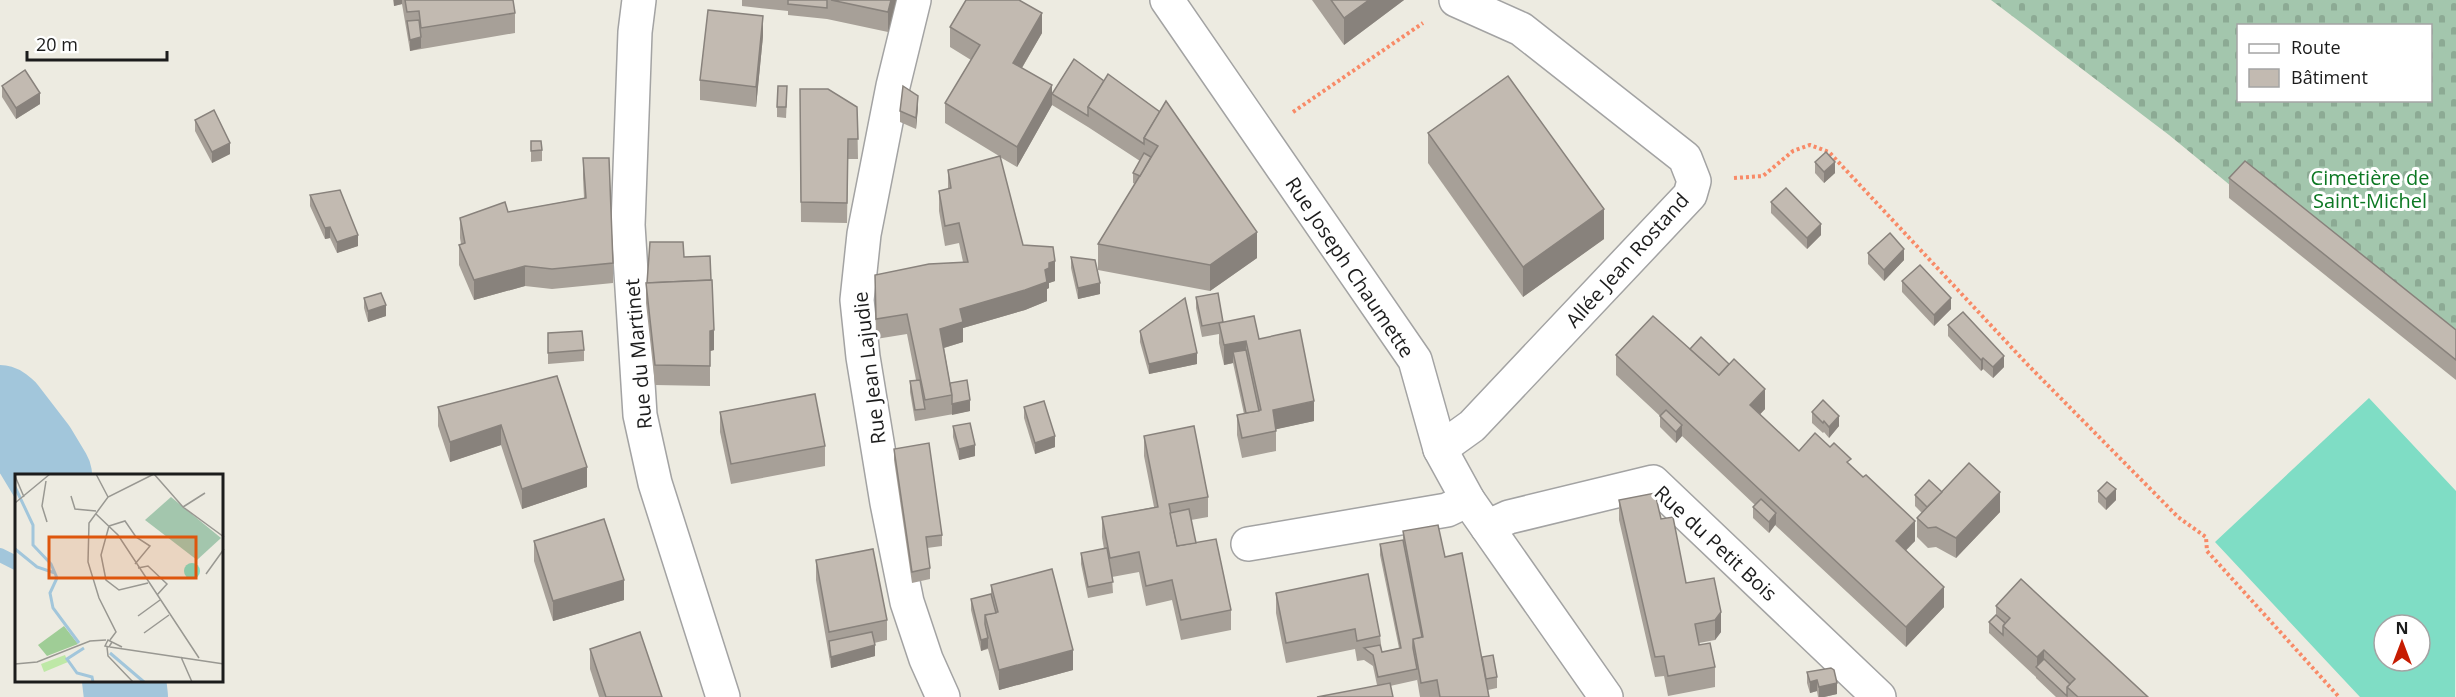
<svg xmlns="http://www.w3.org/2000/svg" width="2456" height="697" font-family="'Open Sans',sans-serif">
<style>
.cemetery{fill:url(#cemetery-stones);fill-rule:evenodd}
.pitch{fill:#7fddc5;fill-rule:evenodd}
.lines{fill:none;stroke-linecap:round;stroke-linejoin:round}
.stream{stroke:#a2c6db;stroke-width:14}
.river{stroke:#a2c6db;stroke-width:84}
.minor-casing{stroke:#a3a3a3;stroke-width:36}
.path{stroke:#f88a67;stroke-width:4;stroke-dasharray:3 3;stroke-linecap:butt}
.minor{stroke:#fff;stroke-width:33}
.wall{fill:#a7a098}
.shaded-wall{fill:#88827c}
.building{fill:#c2bab1;stroke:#88827c;stroke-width:1.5}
.labels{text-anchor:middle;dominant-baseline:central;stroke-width:6;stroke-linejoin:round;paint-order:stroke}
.park-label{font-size:20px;fill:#0c7823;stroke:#fff}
.street-label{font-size:20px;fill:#1c1c1c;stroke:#fff}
.inset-river{fill:none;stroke:#a2c6db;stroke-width:3}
.inset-road{fill:none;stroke:#999892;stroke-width:1.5}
.view{fill:#de560d;fill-opacity:0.15;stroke:#de560d;stroke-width:3}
.inset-edge{fill:none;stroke:#1c1c1c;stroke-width:3}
</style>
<defs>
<pattern id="cemetery-stones" width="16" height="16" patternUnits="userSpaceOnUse" patternTransform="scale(1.5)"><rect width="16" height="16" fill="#a3c6ad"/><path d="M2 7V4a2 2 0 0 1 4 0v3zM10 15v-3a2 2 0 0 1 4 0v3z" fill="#8caa94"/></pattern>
</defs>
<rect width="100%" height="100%" fill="#edebe1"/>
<path class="cemetery" d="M1991 0H2456V371L2169 135ZM2238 26H2430V100H2238Z"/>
<path class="pitch" d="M2369 398 2456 491 2455 697H2360L2215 542ZM2384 625H2420V661H2384Z"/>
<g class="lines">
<path class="stream" d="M0 555 16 563"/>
<g class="river">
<path d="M0 407 5 411 35 450 50 475"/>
<path d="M124 680 126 697"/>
</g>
<defs>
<g id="minor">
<path d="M639 0 635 32 628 225 640 415 655 483 723 697"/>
<path d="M914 0 893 86 864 234 857 300 863 357 887 503 907 602 926 659 943 697"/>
<path d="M1167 0 1415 360 1440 449 1468 500 1606 697"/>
<path d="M1440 449 1472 426 1690 195 1694 181 1685 158 1521 29 1456 0"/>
<path d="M1487 527 1509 517 1653 482 1879 697"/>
<path d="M1248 544 1447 510 1468 500"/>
</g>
</defs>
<use href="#minor" class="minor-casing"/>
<g class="path">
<path d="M1293 112 1423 23"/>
<path d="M1734 178 1763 176 1793 151 1810 145 1829 152 2027 364 2178 517 2206 537 2207 551 2339 697"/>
</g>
<use href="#minor" class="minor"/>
</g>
<g class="wall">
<path d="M393 0H513L515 13V33L410 51 402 4 394 6Z"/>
<path d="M742 0H896L888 32 827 19 788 15V11L742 6Z"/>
<path d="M1312 0H1404L1344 45Z"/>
<path d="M950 27 1042 33 1022 68 1052 94 1104 81 1257 258 1210 291 1098 270V244L1135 184 1133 183V173L1140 161 1088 127 1052 105 1017 167 1000 157 1023 245 1055 281 1049 283V288L1047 289V301L1025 310 963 328V342L944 348 950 383 970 411 915 421 910 392V381L916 380 907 334 876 339 875 275 963 262 959 243 945 246 939 211V191L948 189V170L999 156 945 123V103L971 60 950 47Z"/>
<path d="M763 36 756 107 700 100V80Z"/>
<path d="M2 86 40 104 16 119 2 97Z"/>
<path d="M800 89 857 107 858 159H848L847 223 801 222Z"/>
<path d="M787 97 786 118 777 117V107Z"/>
<path d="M918 107 916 129 900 122V111Z"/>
<path d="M195 120 230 154 212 163 195 131Z"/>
<path d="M1428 133 1604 239 1523 297 1428 163Z"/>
<path d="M531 141 542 150V161L531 162Z"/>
<path d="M583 158 613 263V283L552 289 525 286 474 300 459 265V245L461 244 460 238V218L508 212 584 198 583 178Z"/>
<path d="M1815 162 1835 173 1824 183 1815 173Z"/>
<path d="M2229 178 2456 330V380L2229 198Z"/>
<path d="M310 195 358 246 337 253 330 238 325 239 310 206Z"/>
<path d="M1771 202 1821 235 1807 249 1771 213Z"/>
<path d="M1868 253 1904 260 1884 281 1868 264Z"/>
<path d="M684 257 714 350 710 351V386L655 385 646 303V283Z"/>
<path d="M1071 257 1100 294 1078 299 1071 268Z"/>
<path d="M1902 281 1951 309 1934 326 1902 292Z"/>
<path d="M1196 297 1223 322 1259 339 1314 421 1276 429V451L1242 458 1237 435V415L1244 414 1233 363 1224 365 1219 343V334L1202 337 1196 308Z"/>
<path d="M364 298 386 316 368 322 364 308Z"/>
<path d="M1948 325 2004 367 1993 378 1983 369 1981 371 1948 336Z"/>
<path d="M1140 331 1197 364 1149 374 1140 342Z"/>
<path d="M548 333 584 350V361L548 364Z"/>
<path d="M1616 355 1765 409 1760 414 1799 451 1851 466 1915 541 1905 550 1944 607 1906 647 1775 525 1769 533 1753 518V507L1755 505 1682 436 1676 443 1660 427V416L1616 375Z"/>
<path d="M557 376 587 487 522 509 501 445 450 462 438 426V407Z"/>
<path d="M1024 407 1055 447 1035 454 1024 418Z"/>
<path d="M720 412 825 446V466L731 484 720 432Z"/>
<path d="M1812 412 1839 426 1829 438 1824 432 1823 433 1812 423Z"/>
<path d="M953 426 975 456 959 460 953 437Z"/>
<path d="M1144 436 1208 497V517L1191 520 1196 543 1231 610V630L1181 640 1172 600 1146 606 1139 572 1112 577 1113 593 1088 598 1081 564V553L1104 549 1102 537V517L1154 507 1144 456Z"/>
<path d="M894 449 942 535V546L927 548 930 568V579L912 583 894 460Z"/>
<path d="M2098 491 2116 500 2106 510 2098 502Z"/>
<path d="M1942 492 2000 512 1956 558 1936 547 1928 548 1917 537V518L1922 513 1915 506V495Z"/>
<path d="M1619 500 1661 519 1686 583 1721 612V632L1715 640 1699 643 1715 667V687L1668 696 1664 676 1655 677 1619 520Z"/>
<path d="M1403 531 1445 557 1482 657 1497 677V688L1488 690 1489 697H1420L1417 679V680L1390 686 1377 685 1373 666 1364 660 1357 661 1355 649 1286 663 1276 613V593L1380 636 1382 652 1399 648 1380 555V544L1403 540Z"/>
<path d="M534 541 624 600 553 621 534 561Z"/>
<path d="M816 560 887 620V640L874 643 875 656 831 668 816 580Z"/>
<path d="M991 585 1073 670 999 690 988 649 981 651 971 610V599L991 594Z"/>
<path d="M1996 606 2148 697H2056L2036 678V677L1989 633V622L1996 615Z"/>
<path d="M590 649 662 697H599L590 669Z"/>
<path d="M1807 672 1837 694 1824 697H1818L1817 691 1810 693 1807 683Z"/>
</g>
<g class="shaded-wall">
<path d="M394 0H402V4L394 6Z"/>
<path d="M891 0H896L888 32V12Z"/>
<path d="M1369 0H1404L1344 45V18Z"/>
<path d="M1042 13V33L1013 83V63Z"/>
<path d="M763 16V36L756 107V87Z"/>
<path d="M421 37V48L410 51V40Z"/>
<path d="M1052 85V105L1017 167V147Z"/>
<path d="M40 93V104L16 119V108Z"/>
<path d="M918 96V107L916 129V118Z"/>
<path d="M230 143V154L212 163V152Z"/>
<path d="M1835 162V173L1824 183V172Z"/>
<path d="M1604 209V239L1523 297V267Z"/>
<path d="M1821 224V235L1807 249V238Z"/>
<path d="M330 227V238L325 239V228Z"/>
<path d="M1257 232V258L1210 291V265Z"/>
<path d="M358 235V246L337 253V242Z"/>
<path d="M1904 249V260L1884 281V270Z"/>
<path d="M1055 261V281L1049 283V288L1047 289V301L1025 310 963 328V342L940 349V329L960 309 1045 270 1049 263Z"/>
<path d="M525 266V286L474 300V280Z"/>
<path d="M1100 283V294L1078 299V288Z"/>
<path d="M1951 298V309L1934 326V315Z"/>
<path d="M386 305V316L368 322V311Z"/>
<path d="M714 330V350L710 351V331Z"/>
<path d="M1246 341V360L1233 352V363L1224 365V345Z"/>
<path d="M1197 353V364L1149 374V364Z"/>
<path d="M2004 356V367L1993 378V367Z"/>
<path d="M1983 358V369L1981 371V360Z"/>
<path d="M1765 389V409L1750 425V405Z"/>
<path d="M970 400V411L952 415V404Z"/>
<path d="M1314 401V421L1273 430V410Z"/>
<path d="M1839 416V426L1829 438V427Z"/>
<path d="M501 425V445L450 462V442Z"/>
<path d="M1682 425V436L1676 443V432Z"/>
<path d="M1055 436V447L1035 454V443Z"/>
<path d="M975 445V456L959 460V449Z"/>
<path d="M587 467V487L522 509V489Z"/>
<path d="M2116 489V500L2106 510V499Z"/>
<path d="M2000 492V512L1956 558V538Z"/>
<path d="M1776 513V524L1769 533V522Z"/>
<path d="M1915 521V541L1896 561V541Z"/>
<path d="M624 580V600L553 621V601Z"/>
<path d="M1944 587V607L1906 647V627Z"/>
<path d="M1721 612V632L1715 640V620Z"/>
<path d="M988 638V648L981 651V640Z"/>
<path d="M875 645V656L831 668V657Z"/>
<path d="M1073 650V670L999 690V670Z"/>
<path d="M2044 650V670L2037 668V657Z"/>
<path d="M1817 680V691L1810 693V682Z"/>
<path d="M1837 683V694L1824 697H1819V687Z"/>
</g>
<g class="building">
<path d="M405 0H513L515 13 421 28 419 11 407 12Z"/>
<path d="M788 0H827V8L788 4Z"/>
<path d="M831 0H891L888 12Z"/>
<path d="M966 0H1019L1042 13 1013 63 1052 85 1017 147 945 103 980 45 950 27Z"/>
<path d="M1331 0H1369L1344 18Z"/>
<path d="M708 10 763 16 756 87 700 80Z"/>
<path d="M419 20 421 37 410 40 407 21Z"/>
<path d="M1074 59 1104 81 1088 107V116L1052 94Z"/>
<path d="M25 70 40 93 16 108 2 86Z"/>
<path d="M1108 74 1160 112 1144 138V144L1088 107Z"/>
<path d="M1508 76 1604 209 1523 267 1428 133Z"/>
<path d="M778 86H787L786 107H777Z"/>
<path d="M903 86 918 96 916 118 900 111Z"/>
<path d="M800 89H828L857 107 858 139H848L847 203 801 202Z"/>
<path d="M1166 101 1257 232 1210 265 1098 244 1158 146 1144 138Z"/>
<path d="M214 110 230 143 212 152 195 120Z"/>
<path d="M531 141H541L542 150 531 151Z"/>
<path d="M1826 152 1835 162 1824 172 1815 162Z"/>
<path d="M1144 153 1151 157 1140 176 1133 173Z"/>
<path d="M1000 156 1023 245 1053 247 1055 261 1049 263V268L1045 270 1047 282 1025 290 960 309 963 322 940 329 952 395 925 400 907 314 876 319 875 275 929 264 968 262 959 223 945 226 939 191 951 188 948 170Z"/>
<path d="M583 158H609L613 263 552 269 525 266 474 280 459 245 465 243 460 218 505 202 508 212 586 198Z"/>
<path d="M2245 161 2456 330V360L2229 178Z"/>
<path d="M1786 188 1821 224 1807 238 1771 202Z"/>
<path d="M340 190 358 235 337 242 330 227 325 228 310 195Z"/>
<path d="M1890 233 1904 249 1884 270 1868 253Z"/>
<path d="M650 242H683L684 257 710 256 711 280 647 283Z"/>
<path d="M1071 257 1095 260 1100 283 1078 288Z"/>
<path d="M1920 265 1951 298 1934 315 1902 281Z"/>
<path d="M712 280 714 330 710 331V366L655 365 646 283Z"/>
<path d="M381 293 386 305 368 311 364 298Z"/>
<path d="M1218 293 1223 322 1202 326 1196 297Z"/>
<path d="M1185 298 1197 353 1149 364 1140 331Z"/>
<path d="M1963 312 2004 356 1993 367 1983 358 1981 360 1948 325Z"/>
<path d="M1254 316 1259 339 1300 330 1314 401 1273 410 1276 431 1242 438 1237 415 1261 410 1246 341 1224 345 1219 323Z"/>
<path d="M1653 316 1719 375 1734 359 1765 389 1750 405 1799 451 1815 433 1830 447 1834 443 1851 459 1847 462 1863 477 1866 475 1915 521 1896 541 1944 587 1906 627 1616 355Z"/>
<path d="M582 331 584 350 548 353V333Z"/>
<path d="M1701 337 1729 364 1719 375 1690 349Z"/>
<path d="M1246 350 1259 411 1246 413 1233 352Z"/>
<path d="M557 376 587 467 522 489 501 425 450 442 438 407Z"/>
<path d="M920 380 925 409 915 410 910 381Z"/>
<path d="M967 380 970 400 952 404V395L950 383Z"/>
<path d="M815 394 825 446 731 464 720 412Z"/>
<path d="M1823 400 1839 416 1829 427 1824 421 1823 423 1812 412Z"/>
<path d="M1044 401 1055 436 1035 443 1024 407Z"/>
<path d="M1666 410 1682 425 1676 432 1660 416Z"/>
<path d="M970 423 975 445 959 449 953 426Z"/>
<path d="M1194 426 1208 497 1169 504 1177 546 1216 539 1231 610 1181 620 1172 580 1146 586 1139 552 1110 558 1102 517 1158 507 1144 436Z"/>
<path d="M929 443 942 535 926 537 930 568 912 572 894 449Z"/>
<path d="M1969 463 2000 492 1956 538 1936 527 1928 528 1917 518Z"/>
<path d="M1929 480 1942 492 1927 507 1915 495Z"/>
<path d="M2107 482 2116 489 2106 499 2098 491Z"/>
<path d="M1655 493 1661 519 1673 517 1686 583 1714 578 1721 612 1715 620 1695 624 1699 645 1710 643 1715 667 1668 676 1664 656 1655 657 1619 500Z"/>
<path d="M1761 499 1776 513 1769 522 1753 507Z"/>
<path d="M1189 509 1196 543 1177 546 1170 513Z"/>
<path d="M604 519 624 580 553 601 534 541Z"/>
<path d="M1438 525 1445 557 1462 553 1489 697H1440L1437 680 1421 683 1413 639 1423 637 1403 531Z"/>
<path d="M1403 540 1422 637 1413 639V648L1417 669 1378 677 1373 655 1364 648 1380 645 1382 652 1401 648 1380 544Z"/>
<path d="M1107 548 1113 582 1088 587 1081 553Z"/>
<path d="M873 549 887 620 829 632 816 560Z"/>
<path d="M1052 569 1073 650 999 670 985 615 998 612 991 585Z"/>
<path d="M1368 574 1380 636 1357 641 1355 629 1286 643 1276 593Z"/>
<path d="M2021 579 2148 697H2078L2067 687 2075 679 2044 650 2037 657 2003 626 2010 618 1996 606Z"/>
<path d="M991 594 996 613 985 615V624L988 638 981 640 971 599Z"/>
<path d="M1996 615 2005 623 2003 626V635L1989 622Z"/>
<path d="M640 632 662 697H606L590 649Z"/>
<path d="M872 632 875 645 831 657 829 641Z"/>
<path d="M1493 655 1497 677 1486 679 1482 657Z"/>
<path d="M2044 659 2070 684 2067 687V696L2036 667Z"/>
<path d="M1831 668 1834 670 1837 683 1819 687 1817 680 1810 682 1807 672Z"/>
<path d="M1390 683 1393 697H1317Z"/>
</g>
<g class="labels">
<g class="park-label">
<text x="2370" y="177">Cimetière de<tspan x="2370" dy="23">Saint-Michel</tspan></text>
</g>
<g class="street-label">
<text transform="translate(1627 260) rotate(-48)">Allée Jean Rostand</text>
<text transform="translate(1350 267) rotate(56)">Rue Joseph Chaumette</text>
<text transform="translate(638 354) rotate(-95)">Rue du Martinet</text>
<text transform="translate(869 368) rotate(-97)">Rue Jean Lajudie</text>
<text transform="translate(1716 543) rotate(43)">Rue du Petit Bois</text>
</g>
</g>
<g transform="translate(15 474)">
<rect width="208" height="208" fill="#edebe1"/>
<path d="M49 152 63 170 32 182 23 171Z" fill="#9fcd96"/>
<path d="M156 23 206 64 182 86 130 46Z" fill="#a3c6ad"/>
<path d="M50 181 53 188 29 198 26 190Z" fill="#bee8a7"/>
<path d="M169 97a8 8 0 1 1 16 0a8 8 0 1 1-16 0Z" fill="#7fddc5"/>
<path class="inset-river" d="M0 13 18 51V71L36 90 42 104 35 119 38 134 64 169M0 75 22 93 40 99M69 174 52 185 62 199 77 203 78 208M95 179 129 208"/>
<path class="inset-road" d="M81 0 93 23M139 0 168 33 209 63M0 2 9 23M31 7 27 32 32 48M56 22 60 35 81 37M0 29 35 0M168 33 190 19M81 40 103 61 184 184M94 52 86 81 91 106 104 116 133 109M94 52 110 47 121 63 135 72 120 90M123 94 133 92 152 110 142 121M191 100 209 75M123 142 145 126M129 159 154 141M95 166 101 158 84 124 73 88 74 49 93 23 139 0M97 168 94 173 90 172 93 166 107 173M92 173 93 182 118 208M95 173 209 190M166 183 177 208M0 190 22 188 75 167 91 166"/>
<path class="view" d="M34 63H181V104H34Z"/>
<rect width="208" height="208" class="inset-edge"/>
</g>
<rect x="2237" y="24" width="195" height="78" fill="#ffffff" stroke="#a4a4a4" stroke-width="1.5"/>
<rect x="2249" y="44" width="30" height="9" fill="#ffffff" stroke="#a4a4a4" stroke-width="1.5"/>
<text x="2291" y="54" font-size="18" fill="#1c1c1c">Route</text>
<rect x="2249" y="69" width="30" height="18" fill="#c2bab1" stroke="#a4a4a4" stroke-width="1.5"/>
<text x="2291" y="84" font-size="18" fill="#1c1c1c">Bâtiment</text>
<g transform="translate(2402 643)"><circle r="28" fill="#ffffff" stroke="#a4a4a4" stroke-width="1.5"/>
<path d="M0-4.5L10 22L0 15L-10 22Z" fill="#c61c02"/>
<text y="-9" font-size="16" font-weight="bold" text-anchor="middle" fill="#1c1c1c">N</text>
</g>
<path d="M27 51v9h140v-9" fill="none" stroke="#1c1c1c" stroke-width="3"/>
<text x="36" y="51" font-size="18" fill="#1c1c1c" stroke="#ffffff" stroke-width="4.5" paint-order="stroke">20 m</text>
</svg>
